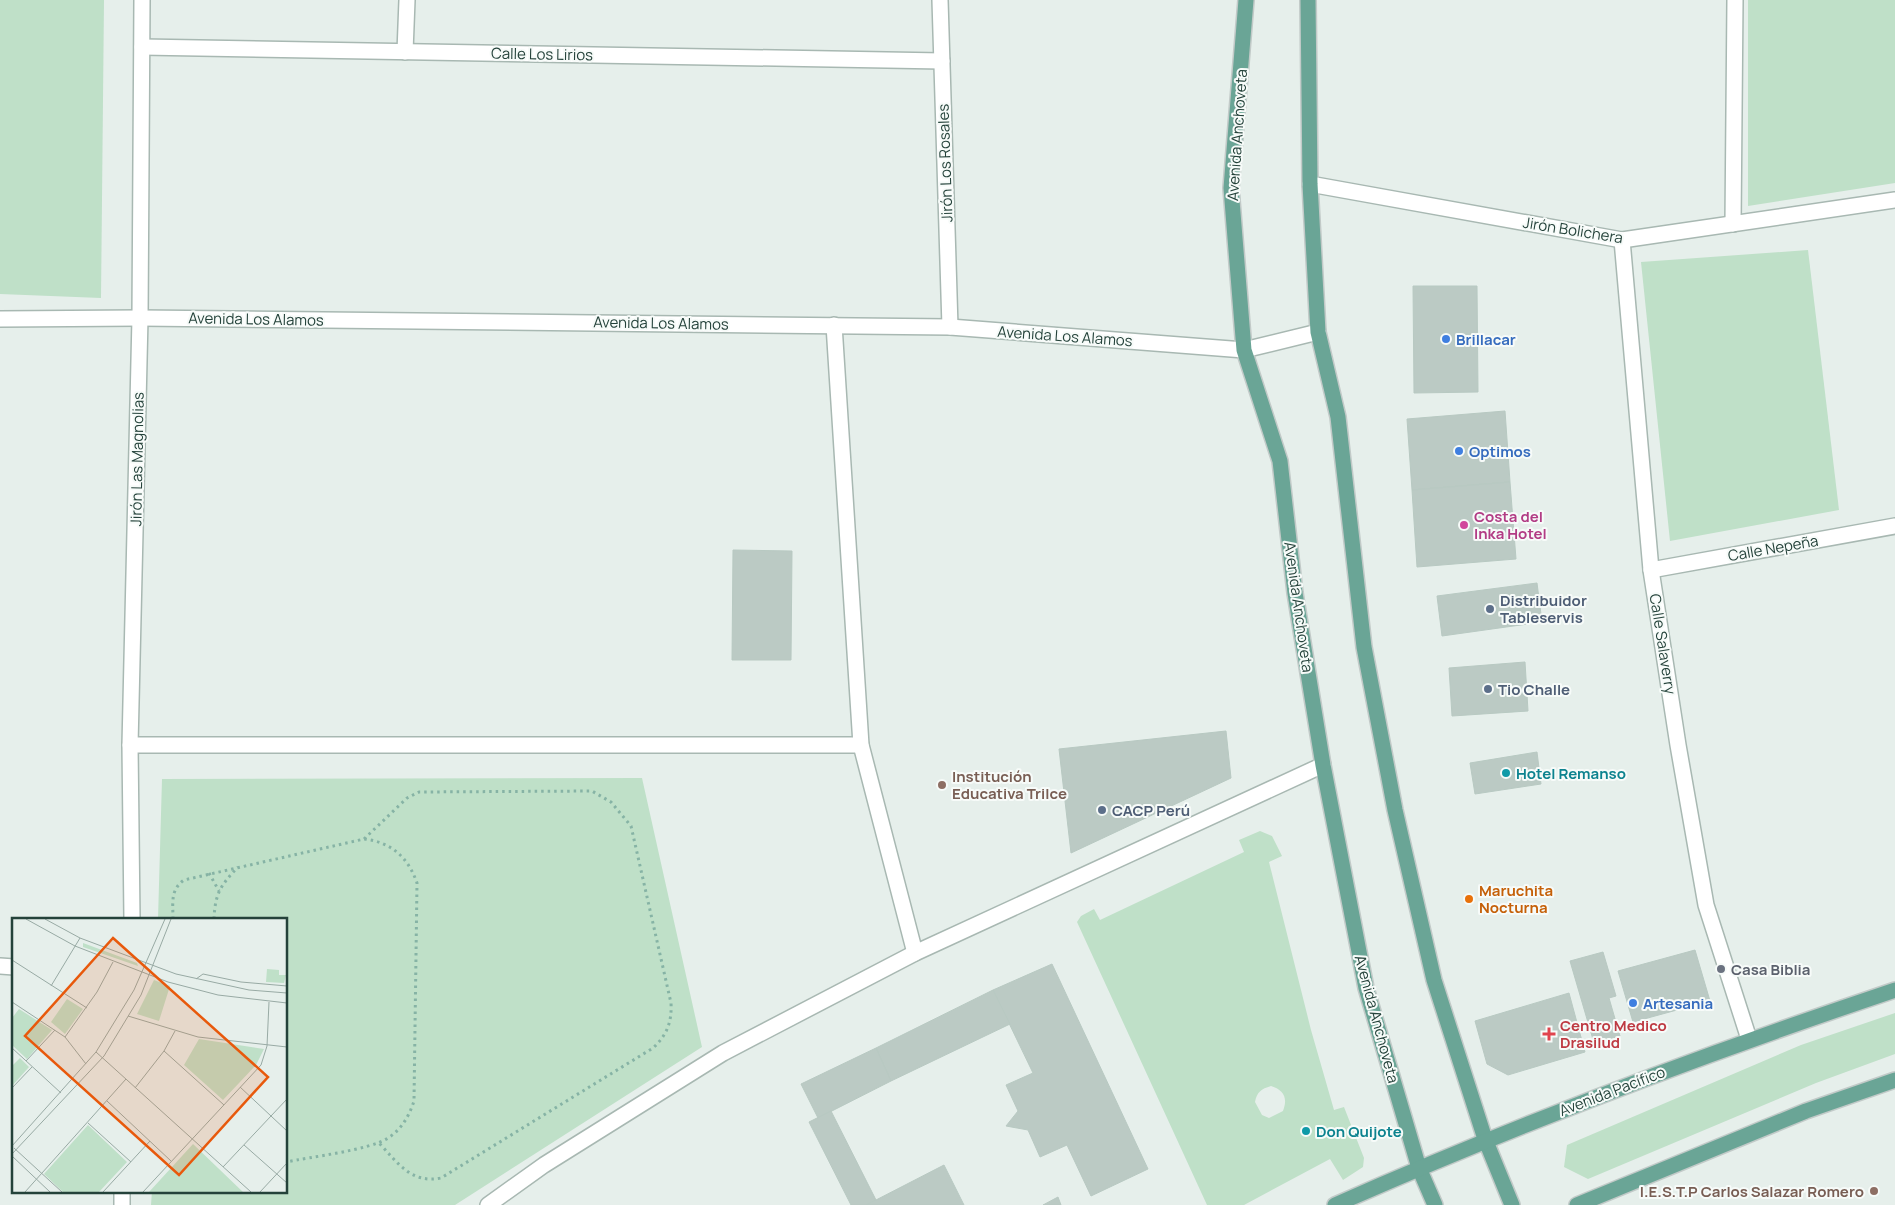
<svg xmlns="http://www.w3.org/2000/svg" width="1895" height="1205" font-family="Manrope,sans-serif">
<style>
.green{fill:#bfe0c8;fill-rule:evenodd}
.building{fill:#bbcac4;stroke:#b8c9c2}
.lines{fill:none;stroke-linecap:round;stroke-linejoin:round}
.minor-casing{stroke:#a8b8b2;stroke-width:18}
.major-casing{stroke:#c2cac8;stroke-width:18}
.path{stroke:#86b3a5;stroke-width:3;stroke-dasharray:2.5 4;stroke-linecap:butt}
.minor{stroke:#fff;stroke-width:15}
.major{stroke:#6aa596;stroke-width:15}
.shop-dot{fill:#3f7fe0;stroke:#f7fbf9;stroke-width:2}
.hotel-dot{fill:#d1479c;stroke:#f7fbf9;stroke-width:2}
.service-dot{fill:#5c6f8a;stroke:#f7fbf9;stroke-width:2}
.culture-dot{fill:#0f9aa8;stroke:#f7fbf9;stroke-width:2}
.education-dot{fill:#8d6e63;stroke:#f7fbf9;stroke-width:2}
.food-dot{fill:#e8710a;stroke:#f7fbf9;stroke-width:2}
.worship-dot{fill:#6b7280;stroke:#f7fbf9;stroke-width:2}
.health-dot{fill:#e0444e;stroke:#f7fbf9;stroke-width:2}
.labels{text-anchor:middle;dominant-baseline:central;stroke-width:4;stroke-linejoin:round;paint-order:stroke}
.street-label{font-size:15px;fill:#24423a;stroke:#f7fbf9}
.shop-label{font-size:15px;font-weight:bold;fill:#366cbe;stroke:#f7fbf9;text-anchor:start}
.hotel-label{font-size:15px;font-weight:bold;fill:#b23c85;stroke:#f7fbf9;text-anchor:start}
.service-label{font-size:15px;font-weight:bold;fill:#4e5e75;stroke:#f7fbf9;text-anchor:start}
.culture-label{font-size:15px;font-weight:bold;fill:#0d838f;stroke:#f7fbf9;text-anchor:start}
.education-label{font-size:15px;font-weight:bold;fill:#785e54;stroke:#f7fbf9;text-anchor:start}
.food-label{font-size:15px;font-weight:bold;fill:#c56008;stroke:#f7fbf9;text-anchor:start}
.worship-label{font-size:15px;font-weight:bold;fill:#5b616d;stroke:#f7fbf9;text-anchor:start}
.health-label{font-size:15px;font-weight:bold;fill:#be3a42;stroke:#f7fbf9;text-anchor:start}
.inset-road{fill:none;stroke:#98aaa4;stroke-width:1}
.view{fill:#e8590c;fill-opacity:0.15;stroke:#e8590c;stroke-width:2.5}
.inset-edge{fill:none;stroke:#24423a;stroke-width:2.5}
</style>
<rect width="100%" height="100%" fill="#e6efeb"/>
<g class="green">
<path d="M0 0H104L101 298 0 294Z"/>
<path d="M1748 0H1895V183L1748 206Z"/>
<path d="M1808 250 1839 510 1670 541 1641 262Z"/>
<path d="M642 778 702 1047 455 1205H151L152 1191H286V919H158L162 779Z"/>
<path d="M1260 831 1272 836 1282 856 1269 862 1311 1030 1334 1110 1344 1107 1364 1158 1363 1167 1343 1180 1330 1159 1244 1205H1207L1077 922 1081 916 1094 909 1100 920 1244 852 1239 840ZM1271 1086C1284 1090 1288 1098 1283 1111L1269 1118 1262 1115 1255 1102C1257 1092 1261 1089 1271 1086Z"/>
<path d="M1895 1013V1054L1816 1083 1588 1179 1564 1167 1567 1145 1801 1045Z"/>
</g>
<g class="building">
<path d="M1413 286H1477L1478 392 1414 393Z"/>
<path d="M1505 411 1510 482 1412 490 1407 419Z"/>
<path d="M1510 482 1516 559 1417 567 1412 490Z"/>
<path d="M733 550 792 551 791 660H732Z"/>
<path d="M1537 583 1542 622 1442 636 1437 596Z"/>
<path d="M1525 662 1528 711 1452 716 1449 668Z"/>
<path d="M1226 731 1231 778 1071 853 1059 749Z"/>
<path d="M1537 752 1541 784 1475 794 1470 763Z"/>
<path d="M1695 950 1710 1001 1633 1022 1618 971Z"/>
<path d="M1603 952 1616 996 1609 998 1620 1036 1594 1043 1570 961Z"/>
<path d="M1052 964 1148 1169 1091 1196 1067 1145 1040 1157 1028 1130 1006 1126 1018 1111 1006 1085 1033 1073 993 990Z"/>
<path d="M993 990 1010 1024 891 1081 876 1048Z"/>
<path d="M1569 993 1585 1052 1508 1075 1487 1064 1475 1021Z"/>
<path d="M876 1048 891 1081 818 1118 801 1084Z"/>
<path d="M831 1111 876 1200 866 1205H851L809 1122Z"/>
<path d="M944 1165 964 1205H866L876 1200Z"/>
<path d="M1058 1197 1061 1205H1043Z"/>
</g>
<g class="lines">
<defs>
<g id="minor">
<path d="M940 0 950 327"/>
<path d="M142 47 942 61"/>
<path d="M405 52 407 0"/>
<path d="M1310 184 1622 240 1895 200"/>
<path d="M1733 224 1735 0"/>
<path d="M1622 240 1651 570 1678 745 1706 905 1749 1039"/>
<path d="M0 319 140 318 950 327 1244 350 1318 332"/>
<path d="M834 325 861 745 915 953"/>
<path d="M1651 570 1895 526"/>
<path d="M130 745H861"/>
<path d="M132 919 130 745 140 318 142 0"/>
<path d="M0 966 14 967"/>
<path d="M122 1191V1205"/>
<path d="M488 1205 544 1165 723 1053 915 953 1323 765"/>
</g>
<g id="major">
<path d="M1246 0 1231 188 1244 350 1280 461 1295 593 1323 765 1366 988 1419 1168 1435 1205"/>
<path d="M1308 0 1310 184 1318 332 1338 417 1364 647 1395 810 1434 980 1485 1139 1512 1205"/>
<path d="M1335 1205C1518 1124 1705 1054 1895 990"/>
<path d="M1577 1205 1806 1111 1895 1080"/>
</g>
</defs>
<use href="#minor" class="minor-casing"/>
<use href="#major" class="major-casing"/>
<g class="path">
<path d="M364 839 407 798 419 792 592 791 611 802 631 826 671 1003C672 1022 667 1035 653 1048L441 1178C411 1184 398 1163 379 1143"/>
<path d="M209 873 219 891"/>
<path d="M173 919C173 903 170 890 184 880L364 839C391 842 408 857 417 883L414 1101C409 1116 402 1129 388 1138 370 1150 310 1157 286 1162"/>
<path d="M214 919C215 893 221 885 238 867"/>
</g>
<use href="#minor" class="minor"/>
<use href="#major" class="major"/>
</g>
<g class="shop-dot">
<circle cx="1446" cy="339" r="5"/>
<circle cx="1459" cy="451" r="5"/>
<circle cx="1633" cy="1003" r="5"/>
</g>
<circle class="hotel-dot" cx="1464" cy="525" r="5"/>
<g class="service-dot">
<circle cx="1490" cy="609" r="5"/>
<circle cx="1488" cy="689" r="5"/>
<circle cx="1102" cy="810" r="5"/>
</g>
<g class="culture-dot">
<circle cx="1506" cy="773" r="5"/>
<circle cx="1306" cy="1131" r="5"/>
</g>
<g class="education-dot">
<circle cx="942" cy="785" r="5"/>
<circle cx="1874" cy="1191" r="5"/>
</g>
<circle class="food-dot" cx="1469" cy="899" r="5"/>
<circle class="worship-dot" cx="1721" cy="969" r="5"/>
<path class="health-dot" d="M1546.5 1026.5h5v5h5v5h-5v5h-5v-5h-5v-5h5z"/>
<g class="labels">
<g class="street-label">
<text transform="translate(542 54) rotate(1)">Calle Los Lirios</text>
<text transform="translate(1237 135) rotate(-86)">Avenida Anchoveta</text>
<text transform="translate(945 163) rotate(-92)">Jirón Los Rosales</text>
<text transform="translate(1573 230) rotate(9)">Jirón Bolichera</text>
<text transform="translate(256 319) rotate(1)">Avenida Los Alamos</text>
<text transform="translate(661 323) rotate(1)">Avenida Los Alamos</text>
<text transform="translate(1065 336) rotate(4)">Avenida Los Alamos</text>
<text transform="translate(137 459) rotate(-89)">Jirón Las Magnolias</text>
<text transform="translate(1773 548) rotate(-10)">Calle Nepeña</text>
<text transform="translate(1299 607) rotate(82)">Avenida Anchoveta</text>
<text transform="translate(1663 644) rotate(81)">Calle Salaverry</text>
<text transform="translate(1377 1019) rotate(75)">Avenida Anchoveta</text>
<text transform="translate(1612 1091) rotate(-21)">Avenida Pacífico</text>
</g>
<g class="shop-label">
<text x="1456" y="339">Brillacar</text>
<text x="1469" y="451">Optimos</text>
<text x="1643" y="1003">Artesania</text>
</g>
<g class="hotel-label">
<text x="1474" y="516">Costa del<tspan x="1474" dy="17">Inka Hotel</tspan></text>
</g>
<g class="service-label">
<text x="1500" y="600">Distribuidor<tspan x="1500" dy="17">Tableservis</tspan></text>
<text x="1498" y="689">Tio Challe</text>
<text x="1112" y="810">CACP Perú</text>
</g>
<g class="culture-label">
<text x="1516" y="773">Hotel Remanso</text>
<text x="1316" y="1131">Don Quijote</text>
</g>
<g class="education-label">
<text x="952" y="776">Institución<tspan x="952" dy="17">Educativa Trilce</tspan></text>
<text x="1864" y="1191" text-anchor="end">I.E.S.T.P Carlos Salazar Romero</text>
</g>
<g class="food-label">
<text x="1479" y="890">Maruchita<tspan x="1479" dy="17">Nocturna</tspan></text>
</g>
<g class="worship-label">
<text x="1731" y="969">Casa Biblia</text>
</g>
<g class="health-label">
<text x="1560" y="1025">Centro Medico<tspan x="1560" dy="17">Drasilud</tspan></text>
</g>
</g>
<g transform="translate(12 918)">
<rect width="275" height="275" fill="#e6efeb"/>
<path d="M71 25 125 45 126 48 71 29ZM255 51 267 52V57H274L272 65 254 64ZM142 62 158 68 147 103 125 96ZM55 81 71 91 53 116 39 104ZM7 91 40 112 15 141 0 127V100ZM187 121 252 131 244 147 211 182 172 147ZM8 140 17 149 0 168V148ZM76 207 115 244 87 274H51L32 256ZM181 226 231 274H137Z" fill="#bfe0c8"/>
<path class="inset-road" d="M14 1 63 28 156 64 206 77 275 85M33 1 68 20 164 56 237 72 275 75M0 42 75 90M184 61 191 56 229 64 275 68M39 68 68 20M0 84 53 119 74 146M116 98 186 119 275 129M53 119 85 74 101 44M0 130 49 175M152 133 212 187M84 134 239 274M14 143 43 112M228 169 275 213M0 170 20 149M123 170 152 133 163 113M95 183 159 243M76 205 119 244M232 227 275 265M0 228 84 134 122 72 153 1M2 230 50 274M0 236 92 138 129 77 159 1M0 238 38 274M211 249 275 181M13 274 114 161M91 274 138 223M131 274 249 147 255 128 257 84M248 274 275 245"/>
<path class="view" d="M101 20 256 159 167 257 13 118Z"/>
<rect width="275" height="275" class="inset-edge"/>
</g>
</svg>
